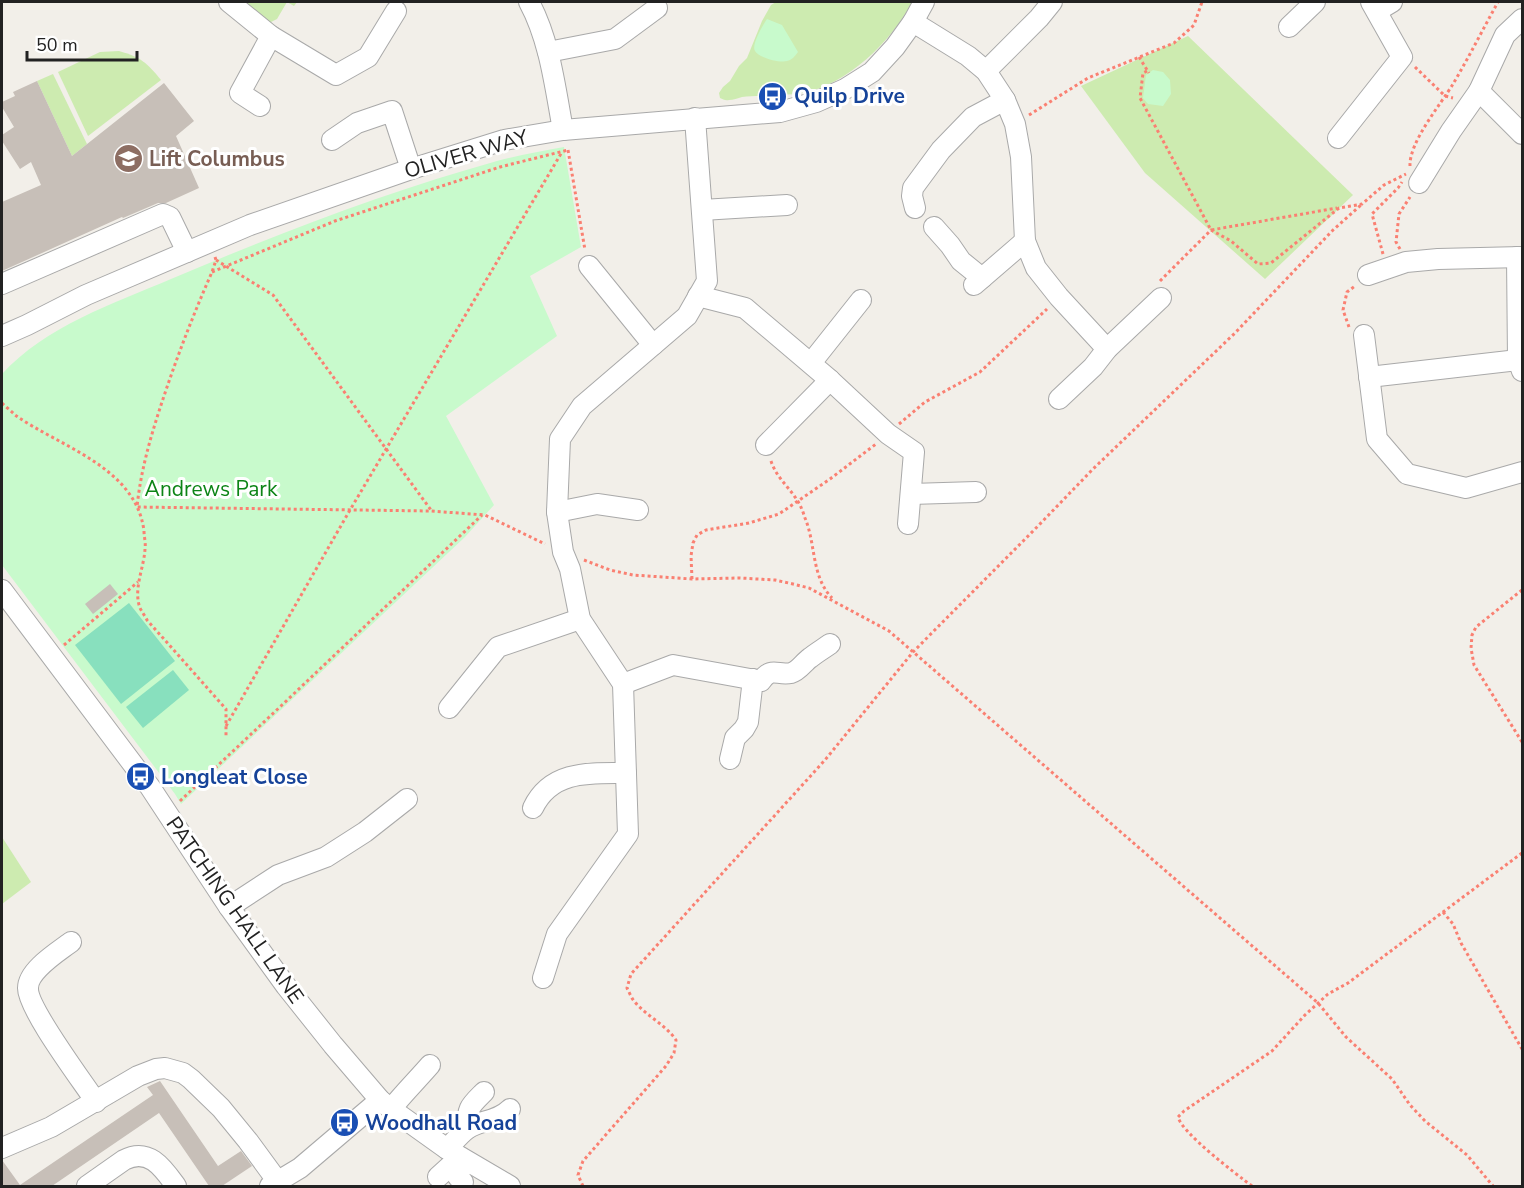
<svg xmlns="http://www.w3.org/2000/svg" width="1524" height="1188" font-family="'Nunito Sans',sans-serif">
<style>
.grass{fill:#cdebb0}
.park{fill:#c8facc}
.pitch{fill:#88e0be}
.building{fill:#c7bfb8}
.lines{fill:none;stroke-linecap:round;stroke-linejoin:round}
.minor-casing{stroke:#a9a9a9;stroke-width:22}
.path{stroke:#fa8072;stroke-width:3;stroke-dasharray:3 3;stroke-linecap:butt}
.minor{stroke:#fff;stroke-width:20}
.labels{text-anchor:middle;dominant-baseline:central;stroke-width:6;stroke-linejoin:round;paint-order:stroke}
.transit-label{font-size:21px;font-weight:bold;fill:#164399;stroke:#fff;text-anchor:start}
.street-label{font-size:21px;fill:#222;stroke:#fff}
.education-label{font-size:21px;font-weight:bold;fill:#785e54;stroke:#fff;text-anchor:start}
.park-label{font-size:21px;fill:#0c8416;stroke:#fff}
</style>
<rect width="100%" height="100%" fill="#f2efe9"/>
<g class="grass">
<path d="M237 2H297L294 6 287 2 277 19 269 23Z"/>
<path d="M776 2H912C892 41 847 85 802 93 789 95 774 95 761 96 754 96 748 96 742 97 738 98 733 100 729 100 725 101 723 99 720 98L719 93 723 87 730 81 739 66 747 58 762 21 771 5Z"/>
<path d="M1188 36 1353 195 1265 279 1145 173 1081 86Z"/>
<path d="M119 51C141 57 147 63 161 80L88 136 58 72 100 52Z"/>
<path d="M53 74 87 144 72 156 37 81Z"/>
<path d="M2 837 31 882 2 904Z"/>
</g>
<g class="park">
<path d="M767 19 782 25 798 52C795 56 792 60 787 61 780 63 759 58 755 51 751 45 763 25 767 19Z"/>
<path d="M1153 70 1163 72 1170 80 1171 94 1163 106 1148 104 1143 98 1146 75Z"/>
<path d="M564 147 581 247 530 276 557 336 446 416 494 505 465 537 181 804 175 794 2 565V374C46 326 112 304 171 279 277 234 386 192 497 161 519 155 542 151 564 147Z"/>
</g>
<g class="pitch">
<path d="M129 603 175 661 121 704 75 645Z"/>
<path d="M173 670 189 690 143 728 126 707Z"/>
</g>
<g class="building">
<path d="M37 81 72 156 164 83 194 121 176 136 199 188 166 203H158L123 218 122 217 2 271V202L41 185 31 162 20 169 2 141V135L14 127 2 107V102L15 96 13 92Z"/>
<path d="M110 584 118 594 93 614 85 604Z"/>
<path d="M160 1081 218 1166 241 1151 252 1166 222 1186H209L159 1113 52 1186H2V1160L20 1185 153 1095 147 1087Z"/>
</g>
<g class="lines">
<defs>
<g id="minor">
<path d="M229 2 271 36 336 75 368 57 396 11"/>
<path d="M529 2C550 41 555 87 563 130"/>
<path d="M1377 11 1392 2"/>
<path d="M1522 19 1505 35 1479 91 1522 134"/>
<path d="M913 22 968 56 986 71 1005 100 1015 124 1021 157 1025 241 1036 268 1059 297 1107 349"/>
<path d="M1289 27 1315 2"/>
<path d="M548 52 615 39 657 8"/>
<path d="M986 71 1039 18 1052 2"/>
<path d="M260 106 240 93 271 36"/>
<path d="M1338 138 1402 57 1371 2"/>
<path d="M332 140 357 123 392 111 411 169"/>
<path d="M1419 183 1451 131 1479 91"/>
<path d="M915 208 912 196 913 188 941 150 973 117 1005 100"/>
<path d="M702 210 787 205"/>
<path d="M934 227 950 245 961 261 982 278"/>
<path d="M1517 257 1518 360 1522 371"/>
<path d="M589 266 653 345"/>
<path d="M1368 275 1406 262 1438 259 1522 257"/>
<path d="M2 284 163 214 170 217 187 252"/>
<path d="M974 285 1025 241"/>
<path d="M698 296 745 308 830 380 888 434 914 452 908 524"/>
<path d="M1364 335 1377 439 1407 474 1466 488 1522 472"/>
<path d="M2 336 27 325 86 295 250 225 411 169 504 140 563 130 780 112 816 102 845 89 872 72 895 47 913 22 924 2"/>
<path d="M811 363 861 300"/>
<path d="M1369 377 1518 360"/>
<path d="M1059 399 1093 367 1107 349 1161 298"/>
<path d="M766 445 830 380"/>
<path d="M911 494 976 492"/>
<path d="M557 512 597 504 638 510"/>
<path d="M2 590 150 787 229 907 286 986 333 1045 380 1100 391 1109 447 1149 510 1186"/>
<path d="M623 684 673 665 761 681C772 666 777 676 791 673 799 671 804 662 810 658 816 653 823 649 830 644"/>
<path d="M449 708 498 647 580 619"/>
<path d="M730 759 735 738 744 729 748 722 753 679"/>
<path d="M533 808C551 770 590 773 626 773"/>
<path d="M229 907 278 875 326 857 365 832 407 799"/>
<path d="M71 942C58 952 28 970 28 988 27 1008 83 1082 96 1102"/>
<path d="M543 978 557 934 628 834 623 684 580 619 570 569 563 552 557 512 560 439 582 406 687 316 707 281 695 118"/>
<path d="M391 1109C403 1094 417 1080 430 1065"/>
<path d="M468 1128C466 1108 471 1105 484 1092"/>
<path d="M2 1148 51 1127 138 1076 156 1069 165 1068 183 1073 191 1079 221 1108 248 1141 278 1182"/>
<path d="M447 1149C453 1143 460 1134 467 1129 480 1120 497 1122 510 1109"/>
<path d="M438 1177 460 1157"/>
<path d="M463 1182 458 1177V1171L468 1162"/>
<path d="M87 1186 124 1160C149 1147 163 1168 176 1186"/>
<path d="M270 1186 300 1168 380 1100"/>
</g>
</defs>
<use href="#minor" class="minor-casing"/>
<g class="path">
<path d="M1139 57 1149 73"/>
<path d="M1415 67 1445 96 1453 98"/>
<path d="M1147 71 1143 73 1140 98 1211 230 1337 208"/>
<path d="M1029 115 1088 78 1174 43 1194 25 1202 2"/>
<path d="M568 150 585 250"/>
<path d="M1410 166C1409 142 1441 104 1453 84 1469 57 1483 29 1498 2"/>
<path d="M1400 249 1396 242 1399 214 1410 197"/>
<path d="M1383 254 1372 214 1398 188 1402 182"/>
<path d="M215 257 216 260 212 272C194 313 178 354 164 396 152 432 141 468 137 507L431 511 485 515 545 544"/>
<path d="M216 260 273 295 431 510"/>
<path d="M212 272 335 221 500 167 568 150"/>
<path d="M1160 281 1211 230 1231 241 1258 264 1271 263 1339 208 1362 204 1384 185 1406 174"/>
<path d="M1349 327 1343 310 1347 292 1355 286"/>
<path d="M2 403C6 407 11 411 15 415 60 447 136 467 144 531 144 537 146 543 145 549 144 568 133 589 140 608 142 612 145 616 147 620L226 709V737"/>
<path d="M899 424 925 402 980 372 1047 309"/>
<path d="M771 461C776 477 789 487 797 500 801 506 803 512 805 518 816 544 811 576 832 598"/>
<path d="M584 560 610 570 633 575 692 579 740 578 775 580 793 584 809 588 889 631 1318 1003 1346 1037 1392 1079 1410 1105 1425 1121 1467 1155 1493 1186"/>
<path d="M692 579 691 556 693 543 697 535 706 530 749 523 779 514 830 479 876 444"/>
<path d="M1522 590 1476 627 1472 635 1471 648 1474 665 1522 742"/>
<path d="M64 645 138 582"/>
<path d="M226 726 350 510 562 152"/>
<path d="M180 801 282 705 482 515"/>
<path d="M1443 912 1453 924 1461 943 1522 1049"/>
<path d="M583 1186 578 1175 583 1161 666 1066 674 1053 676 1040C665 1024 646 1016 634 1001 631 997 629 992 627 988L631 974 825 760 913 652 1038 526 1093 469 1235 333 1333 230 1362 204"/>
<path d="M1252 1186C1236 1174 1182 1133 1178 1117L1184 1111 1272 1051 1305 1015 1328 994 1348 983 1522 853"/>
</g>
<use href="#minor" class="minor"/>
</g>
<defs>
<symbol id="bus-disc" viewBox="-11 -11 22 22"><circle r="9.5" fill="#1a4fb4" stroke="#fff"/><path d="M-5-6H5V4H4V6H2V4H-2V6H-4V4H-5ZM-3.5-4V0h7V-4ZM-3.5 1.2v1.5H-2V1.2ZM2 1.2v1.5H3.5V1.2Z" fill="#fff"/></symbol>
<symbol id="school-disc" viewBox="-11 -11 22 22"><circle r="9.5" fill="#8d6e63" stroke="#fff"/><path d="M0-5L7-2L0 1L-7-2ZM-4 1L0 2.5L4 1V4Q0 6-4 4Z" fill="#fff"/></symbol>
</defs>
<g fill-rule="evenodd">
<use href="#bus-disc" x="756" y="80" width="33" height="33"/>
<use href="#school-disc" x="112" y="142" width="33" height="33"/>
<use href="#bus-disc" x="124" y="760" width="33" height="33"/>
<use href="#bus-disc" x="328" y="1106" width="33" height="33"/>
</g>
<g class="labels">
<g class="transit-label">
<text x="794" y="96">Quilp Drive</text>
<text x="161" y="777">Longleat Close</text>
<text x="365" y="1123">Woodhall Road</text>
</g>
<g class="street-label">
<text transform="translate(466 154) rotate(-16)">OLIVER WAY</text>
<text transform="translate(235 910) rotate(55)">PATCHING HALL LANE</text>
</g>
<g class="education-label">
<text x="149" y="159">Lift Columbus</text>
</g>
<g class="park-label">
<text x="211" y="489">Andrews Park</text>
</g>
</g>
<rect width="1524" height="1188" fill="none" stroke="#222222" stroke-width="6"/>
<path d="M27 51v9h110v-9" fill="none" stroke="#222222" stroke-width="3"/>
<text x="36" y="51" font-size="18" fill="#222222" stroke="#ffffff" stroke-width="4.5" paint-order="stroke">50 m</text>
</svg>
